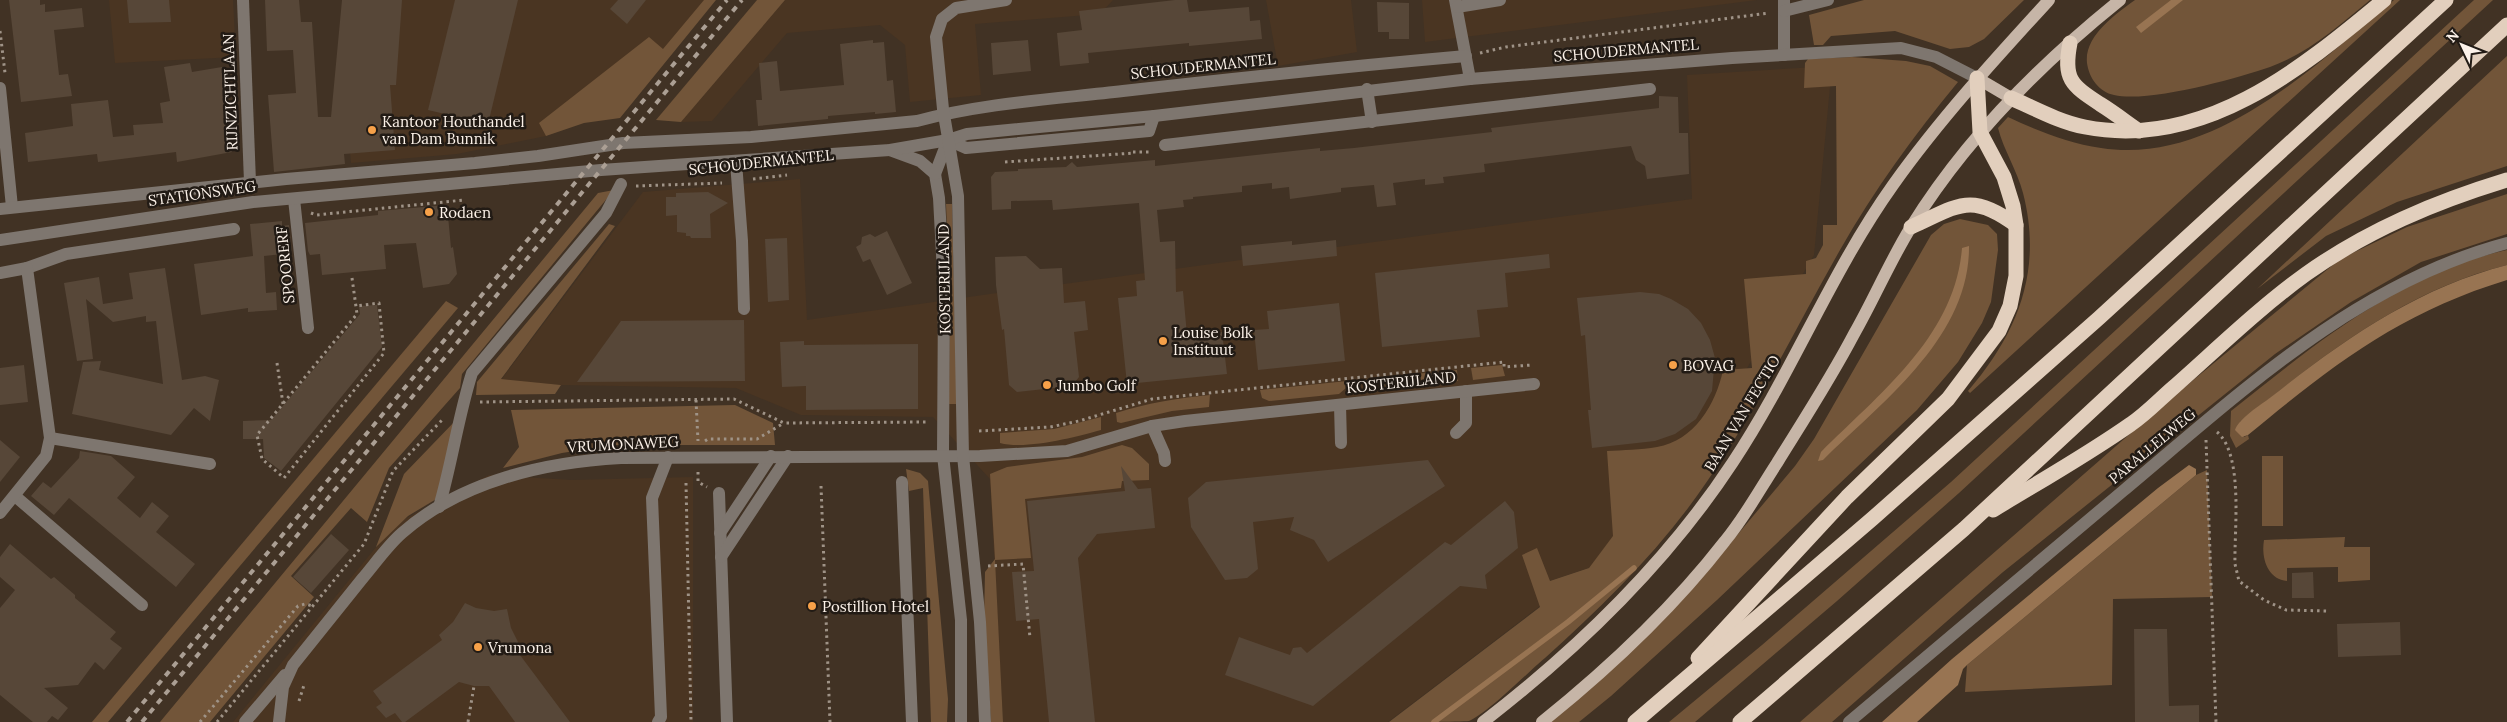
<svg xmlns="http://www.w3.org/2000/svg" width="2507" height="722" font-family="Lora,serif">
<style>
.built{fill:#4a3522}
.green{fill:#725539}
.water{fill:#987452}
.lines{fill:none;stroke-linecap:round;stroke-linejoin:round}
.stream{stroke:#987452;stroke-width:5.5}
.building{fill:#574738}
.path{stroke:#9f9387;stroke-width:3;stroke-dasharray:2.5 4;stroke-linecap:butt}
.minor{stroke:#7e766f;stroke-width:12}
.major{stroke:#c6b5a7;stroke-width:12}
.highway{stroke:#e2cfbd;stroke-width:15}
.rail{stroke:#ab9f94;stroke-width:4;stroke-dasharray:6 6;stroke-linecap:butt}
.poi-dot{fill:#f7a149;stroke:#221b15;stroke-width:2}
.labels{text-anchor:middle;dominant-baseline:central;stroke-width:5;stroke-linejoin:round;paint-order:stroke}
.street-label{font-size:15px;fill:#fcf2e9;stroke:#221b15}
.poi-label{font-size:15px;fill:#fcf2e9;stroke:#221b15;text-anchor:start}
</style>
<rect width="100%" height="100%" fill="#413224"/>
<g class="built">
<path d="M109 0H233L236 57 115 63Z"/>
<path d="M365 0H706L662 53 546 136 457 154 351 163 344 82Z"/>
<path d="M785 0H1113L1100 14 975 24 981 95 910 102 905 45 880 25 787 33 712 121 681 122Z"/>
<path d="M1266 0H1351L1357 52 1278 66Z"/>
<path d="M1422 0H1757L1425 42Z"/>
<path d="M1832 66 1814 255 1695 456 1614 536 1589 568 1550 581 1540 606 1388 722H1003L990 479 933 417 801 415 736 388 561 385 501 380 643 192 800 179 807 320 997 293 1692 199 1687 75Z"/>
<path d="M489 475 572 480 693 477V722H233L395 524Z"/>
</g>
<g class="green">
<path d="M704 0H716L620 118 584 123 546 136 539 123 649 37 663 49Z"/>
<path d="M757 0H785L681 122 656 120Z"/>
<path d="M1864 0H2024L1984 39 1969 47 1950 49 1895 31 1831 36 1823 45H1814L1809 15Z"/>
<path d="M2135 0H2370C2338 26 2309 53 2270 67 2235 79 2148 103 2114 95 2099 92 2089 78 2087 63 2084 36 2116 14 2135 0Z"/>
<path d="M2394 0H2400L1970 393 1968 391C2018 333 2043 270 2023 193 2017 170 2004 151 1998 128L2008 117C2038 131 2068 143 2101 148 2214 166 2315 65 2394 0Z"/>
<path d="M2474 0H2493L1959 493 1837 601 1695 722H1669L1762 645 1951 482Z"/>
<path d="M2507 56V166L2397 202 2326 236 2257 289Z"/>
<path d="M1852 57 1906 61 1930 66 1958 82C1914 135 1874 190 1840 250 1796 327 1758 407 1708 480 1664 546 1604 605 1545 658 1527 673 1488 713 1469 721 1461 722 1402 722 1389 722L1540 607 1522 555 1537 548 1550 581 1589 568 1613 536 1607 451C1623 450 1641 450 1657 447 1694 441 1716 404 1723 370L1752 368 1744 279 1806 274V261L1816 258 1823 245V225H1837L1836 86 1804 88 1805 63 1808 59Z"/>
<path d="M614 190 462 374 460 388 389 468 367 522 351 508 291 576 314 597 210 722H160L598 193Z"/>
<path d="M2507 194V234L2421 262 2351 302 2275 354 2003 572 1832 722H1800L2163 405 2340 259 2407 227Z"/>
<path d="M946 204H952L957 404H949L950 295Z"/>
<path d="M1960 219 1988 225 1997 234 1998 250 1991 302 1982 323 1958 362 1917 410 1717 600 1611 696 1579 722H1549L1697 583 1795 466 1814 439 1931 235 1944 224Z"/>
<path d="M609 224 615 226 501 379 561 385 555 394 476 395 477 382Z"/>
<path d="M2507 250V265C2403 291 2321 357 2240 422L2244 437 2248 435 2249 439 2236 448 2230 436 2231 411C2314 345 2400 273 2507 250Z"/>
<path d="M446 301 458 308 108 722H92Z"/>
<path d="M1502 365 1505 376 1473 380 1471 368Z"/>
<path d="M1457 370 1458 381 1384 389 1383 377Z"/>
<path d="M1347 381 1346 388 1339 394 1269 401 1262 398 1260 390Z"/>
<path d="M1210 395 1209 407 1172 411 1121 423 1117 422 1116 413C1147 403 1177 398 1210 395Z"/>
<path d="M735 405 773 423 775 445H612L562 453 503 468 519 447 511 410Z"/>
<path d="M1101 417V430C1076 437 1026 450 1000 443V433L1054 429Z"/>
<path d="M457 419 438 498 408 516 376 547 404 474Z"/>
<path d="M1122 445 1132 448 1149 464V480L1122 481 1121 488 1025 499 1031 558 995 560 1003 722H991L984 621 985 572 995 559 990 474 1007 467 1082 457Z"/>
<rect x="2262" y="456" width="21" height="70"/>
<path d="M906 469 920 473 928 481 948 699 947 722H931L923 488 909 491Z"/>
<path d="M2207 470 2212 597 2113 599 2112 685 1965 692 1967 665 2196 475Z"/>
<path d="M2345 537 2344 547H2370V580L2338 582V567L2287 568V581C2267 579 2261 557 2264 540Z"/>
</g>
<g class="water">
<path d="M2171 0H2183L2141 33 2136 27Z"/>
<path d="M1969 246C1970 337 1882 402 1823 460L1818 461 1821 452C1880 393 1955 336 1962 248Z"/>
<path d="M2507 265V280C2399 313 2333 365 2248 435L2242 437 2235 430C2239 418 2261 405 2271 397 2343 340 2417 288 2507 265Z"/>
<path d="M2189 465 2196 469V475L1967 665 1963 669 1958 685 1917 722H1882L1952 659 2158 488Z"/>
</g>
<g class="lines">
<path class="stream" d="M1434 722 1568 622 1634 568"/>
</g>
<g class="building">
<path d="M9 0H40V5L45 4V12L82 8 84 27 54 30 59 75 68 74 72 96 21 102Z"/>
<path d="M127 0H169L171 22 129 23Z"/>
<path d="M265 0H299L301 22H312L318 117H331L342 0H402L396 85H390L395 150 344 154 345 164 274 172 268 95 296 93 293 50 267 51Z"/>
<path d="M455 0H518L488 124 428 110Z"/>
<path d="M618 0H646L627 24 610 9Z"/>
<path d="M1175 0H1187L1189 12 1249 7 1250 21 1260 20 1262 39 1189 46V43L1088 53 1089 63 1060 66 1057 33 1082 30 1079 11Z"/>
<path d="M1377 2 1409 3V39H1389V32H1378Z"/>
<path d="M873 40V43L884 42 887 81 893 80 896 112 875 114V112L828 116V119L758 126 756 100H762L759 63 777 61 780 91 844 85 840 44Z"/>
<path d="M1028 40 1031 71 993 75 991 43Z"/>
<path d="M190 63 192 72 222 67 227 99 223 100 232 152 177 162 176 152 98 162 97 154 28 162 25 133 73 126 71 104 108 100 113 137 134 135 133 125 163 123 160 103 170 101 164 67Z"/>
<path d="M1659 96 1678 97 1679 133H1688L1689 174 1647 179 1645 166 1636 160 1631 146 1484 164 1485 172 1443 177 1444 183 1425 185V179L1393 183 1396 205 1377 207 1374 185 1341 188V192L1290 199 1289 187 1272 189V183L1242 186V192L1193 197V199L1183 200 1184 207 1157 210 1160 242 1175 241 1176 292 1183 291 1187 335 1222 332 1227 374 1127 384 1118 298 1137 296 1136 281 1145 280 1139 203 1053 210 1052 200 1011 201V209L992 210 991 177 995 172 1018 171V169L1066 167 1072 162 1077 167 1155 160V166L1320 148V151L1354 148 1492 132 1491 128 1659 108Z"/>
<path d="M708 192 728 203 710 214 711 238H691L690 236H686V233L677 232V215L666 216V197H676V193Z"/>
<path d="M447 205 451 248 453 247 457 274 449 284 423 288 416 243 384 245 386 269 322 275 320 254 310 255 308 251 305 223 378 215V211Z"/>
<path d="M282 221V226L289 225 292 253 264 256 266 293 276 292 277 310 248 312V308L201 315 194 264 253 256 250 224Z"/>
<path d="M887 231 912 283 887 295 870 259 863 262 856 247 861 244 862 237 870 234 875 237Z"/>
<path d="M787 238 789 300 768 302 765 239Z"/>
<path d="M1336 240 1337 256 1243 266 1241 246 1292 241V245Z"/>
<path d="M1549 254 1550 268 1505 273 1508 307 1477 310 1480 337 1382 347 1375 273Z"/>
<path d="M1026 256 1040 269 1062 268 1064 303 1085 301 1088 330 1074 332 1079 377 1072 386 1017 392 1009 385 1004 329 1002 330 996 285 995 257Z"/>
<path d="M165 268 182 380 205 376 219 380 210 421 194 408 171 435 72 414 83 362 101 361 99 370 163 384 156 321 146 322V316L113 322 86 299 93 359 77 361 64 283 99 277 103 304 133 299 129 273Z"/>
<path d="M1640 292 1659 294 1671 299 1688 309 1701 323 1710 340 1715 358 1712 391 1696 419 1675 434 1655 441 1592 448 1588 410H1591L1587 361 1585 335 1581 336 1577 298Z"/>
<path d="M1339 303 1345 361 1258 370 1254 330 1269 329 1267 311Z"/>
<path d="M377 305 382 347 281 471 264 458 263 439H243V421L271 420 360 314 359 306Z"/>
<path d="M744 320 745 381 577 382 621 321Z"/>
<path d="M804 341V345L918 344V409L806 410V386L782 387 780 342Z"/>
<path d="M24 365 28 402 0 405V368Z"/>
<path d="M0 440 20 457 0 482Z"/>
<path d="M80 451 111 456 135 477 117 498 140 518 152 502 169 516 156 532 195 564 176 587 69 498 54 515 31 496 43 482 51 488 79 458Z"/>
<path d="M1428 460 1445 486 1328 562 1314 540 1290 530 1294 517 1253 522 1258 569 1247 578 1225 580 1191 527 1188 498 1206 482Z"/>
<path d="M1121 466 1138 489 1151 488 1155 528 1097 534 1078 558 1095 722H1049L1039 619 1016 621 1012 572 1034 571 1027 501 1125 491Z"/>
<path d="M1505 501 1514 512 1518 548 1485 575 1487 589 1460 586 1313 706 1225 675 1239 637 1290 655 1293 648 1301 647 1307 653 1445 542 1451 545Z"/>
<path d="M331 534 349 550 311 593 293 577Z"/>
<path d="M10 544 51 579 54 577 75 595V598L116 632 110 639 122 648 104 670 95 662 78 685 44 688 68 708 58 720 52 716 47 722H33L0 695V608L15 590 0 577V557Z"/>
<path d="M2292 573 2313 572 2314 598H2292Z"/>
<path d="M465 603 476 608 494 611 507 609 511 628 521 648 517 651 570 722H515L489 686H474L459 682 405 722H402L395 713 386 718 376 707 382 703 373 691 442 640 439 635 453 622Z"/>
<path d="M2400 622 2401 655 2338 657 2337 624Z"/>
<path d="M2134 629H2167L2169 706 2199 705V722H2135Z"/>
</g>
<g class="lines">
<g class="path">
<path d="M0 31 5 73"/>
<path d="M1480 53 1506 47 1769 13"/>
<path d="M1133 152H1151"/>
<path d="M1005 162 1134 153"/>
<path d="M753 179 787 175"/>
<path d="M636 186 722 183"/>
<path d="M311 213 316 215 464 200"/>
<path d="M352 278 357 314 257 435 262 459 284 478 384 353 379 303 356 306"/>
<path d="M277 363 283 404"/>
<path d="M696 400 698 441"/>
<path d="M480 402 734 399 784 423 928 422"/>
<path d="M979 431 1050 427 1079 421 1152 399 1504 362V367L1532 365"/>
<path d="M2217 432C2244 455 2234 530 2235 564L2239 581 2264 600 2286 610 2328 611"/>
<path d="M2206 440 2216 722"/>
<path d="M705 441 708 439H757L784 423"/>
<path d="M698 472V482L707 487"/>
<path d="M686 483 691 722"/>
<path d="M821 486 830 722"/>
<path d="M988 566 1023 564 1030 638"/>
<path d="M299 701 304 685"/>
<path d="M200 722 298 606 305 604 313 606"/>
<path d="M217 722 364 544 393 471 443 419"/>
<path d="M468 722 474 686"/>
</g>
<g class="minor">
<path d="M243 0 250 182"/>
<path d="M1455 0 1470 79"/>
<path d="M1784 0V55"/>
<path d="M1457 7 1500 0"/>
<path d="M1784 11 1828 0"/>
<path d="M0 88 12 207"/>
<path d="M1367 89 1372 122"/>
<path d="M948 140 966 148 1149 131 1154 116"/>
<path d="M1165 145 1650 89"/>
<path d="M890 150 920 161 935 174 939 198 944 292 943 455 961 620V722"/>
<path d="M736 162 742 241 744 309"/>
<path d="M935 174 948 140"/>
<path d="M294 199 308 328"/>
<path d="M0 209 286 179 475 163 538 156 623 143 751 137 917 121C984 103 1055 99 1123 91 1237 78 1352 66 1466 56"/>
<path d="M0 240 253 202 601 170 890 150 948 140 967 134 1154 116 1470 79 1732 58 1901 48 1936 57 1977 78"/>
<path d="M0 273 27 268 66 254 234 229"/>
<path d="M1340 405 1341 443"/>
<path d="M1152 426 1164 453 1165 461"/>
<path d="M1456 433 1466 423V391"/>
<path d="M50 438 210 464"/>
<path d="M902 482 912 722"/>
<path d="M719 493 727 722"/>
<path d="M15 496 142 605"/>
<path d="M439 507C452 463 458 417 472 373L606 213 621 184"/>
<path d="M0 513 46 456 50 438 27 268"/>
<path d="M720 533 771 456"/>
<path d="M721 557 788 456"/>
<path d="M245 722 285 675"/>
<path d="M279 722 283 687 293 665C316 636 339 608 362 579 375 564 387 546 402 533 461 481 545 462 621 458L980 456 1067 451 1152 426 1185 421 1534 384"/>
<path d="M658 722 661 717 652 498 668 457"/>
<path d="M985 722 980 622 963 456 958 196 943 109 936 37 942 19 956 8 1006 0"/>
<path d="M1849 722C1941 645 2032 568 2123 491 2240 393 2356 283 2507 243"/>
</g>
<g class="major">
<path d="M1977 78 2011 98"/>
<path d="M1483 722C1579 648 1666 564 1733 462 1792 373 1831 272 1893 185 1940 119 1995 59 2049 0"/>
<path d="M1542 722C1608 669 1673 608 1725 541 1745 517 1760 489 1777 463 1803 421 1831 378 1854 334 1874 299 1890 261 1911 227 1966 138 2039 65 2120 0"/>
</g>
<g class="highway">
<path d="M2070 43C2063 79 2071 85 2100 104 2113 112 2126 122 2139 131"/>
<path d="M2011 98C2034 108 2059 122 2085 127 2202 150 2300 70 2384 0"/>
<path d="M1911 227C1958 206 1970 191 2016 225"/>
<path d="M1993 510C2039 482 2087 455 2131 424 2146 414 2160 399 2174 387 2217 349 2259 308 2306 274 2368 230 2435 202 2507 180"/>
<path d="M1698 658 1847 497 1948 399 1999 331 2010 306 2016 276V225L2013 206 2004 177 1980 132 1977 78"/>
<path d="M1635 722 1872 519 2099 318 2446 0"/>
<path d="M1740 722 1964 529 2507 25"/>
</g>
<g class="rail">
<path d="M127 722 727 0"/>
<path d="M142 722 742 0"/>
</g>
</g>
<g class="poi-dot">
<circle cx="372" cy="130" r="5"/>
<circle cx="429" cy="212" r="5"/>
<circle cx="1163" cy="341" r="5"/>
<circle cx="1673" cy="365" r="5"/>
<circle cx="1047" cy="385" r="5"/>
<circle cx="812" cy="606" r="5"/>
<circle cx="478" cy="647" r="5"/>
</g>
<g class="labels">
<g class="street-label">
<text transform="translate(1626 50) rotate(-5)">SCHOUDERMANTEL</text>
<text transform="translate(1203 66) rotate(-6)">SCHOUDERMANTEL</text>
<text transform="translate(230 92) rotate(-92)">RIJNZICHTLAAN</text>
<text transform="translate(761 162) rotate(-6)">SCHOUDERMANTEL</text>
<text transform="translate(202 193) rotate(-8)">STATIONSWEG</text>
<text transform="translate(285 265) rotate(-96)">SPOORERF</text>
<text transform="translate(944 279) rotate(-91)">KOSTERIJLAND</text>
<text transform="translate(1401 382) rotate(-6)">KOSTERIJLAND</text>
<text transform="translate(1742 413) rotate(-59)">BAAN VAN FECTIO</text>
<text transform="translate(623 444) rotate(-3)">VRUMONAWEG</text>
<text transform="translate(2152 446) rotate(-40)">PARALLELWEG</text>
</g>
<g class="poi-label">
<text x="382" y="121">Kantoor Houthandel<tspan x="382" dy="17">van Dam Bunnik</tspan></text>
<text x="439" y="212">Rodaen</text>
<text x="1173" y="332">Louise Bolk<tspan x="1173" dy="17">Instituut</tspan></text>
<text x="1683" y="365">BOVAG</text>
<text x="1057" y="385">Jumbo Golf</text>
<text x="822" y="606">Postillion Hotel</text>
<text x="488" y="647">Vrumona</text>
</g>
</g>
<g transform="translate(2462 45) rotate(313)" stroke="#221b15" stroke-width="4" paint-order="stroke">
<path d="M0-4L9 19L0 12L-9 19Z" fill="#fcf2e9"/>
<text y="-8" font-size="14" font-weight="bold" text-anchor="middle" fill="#fcf2e9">N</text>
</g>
</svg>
